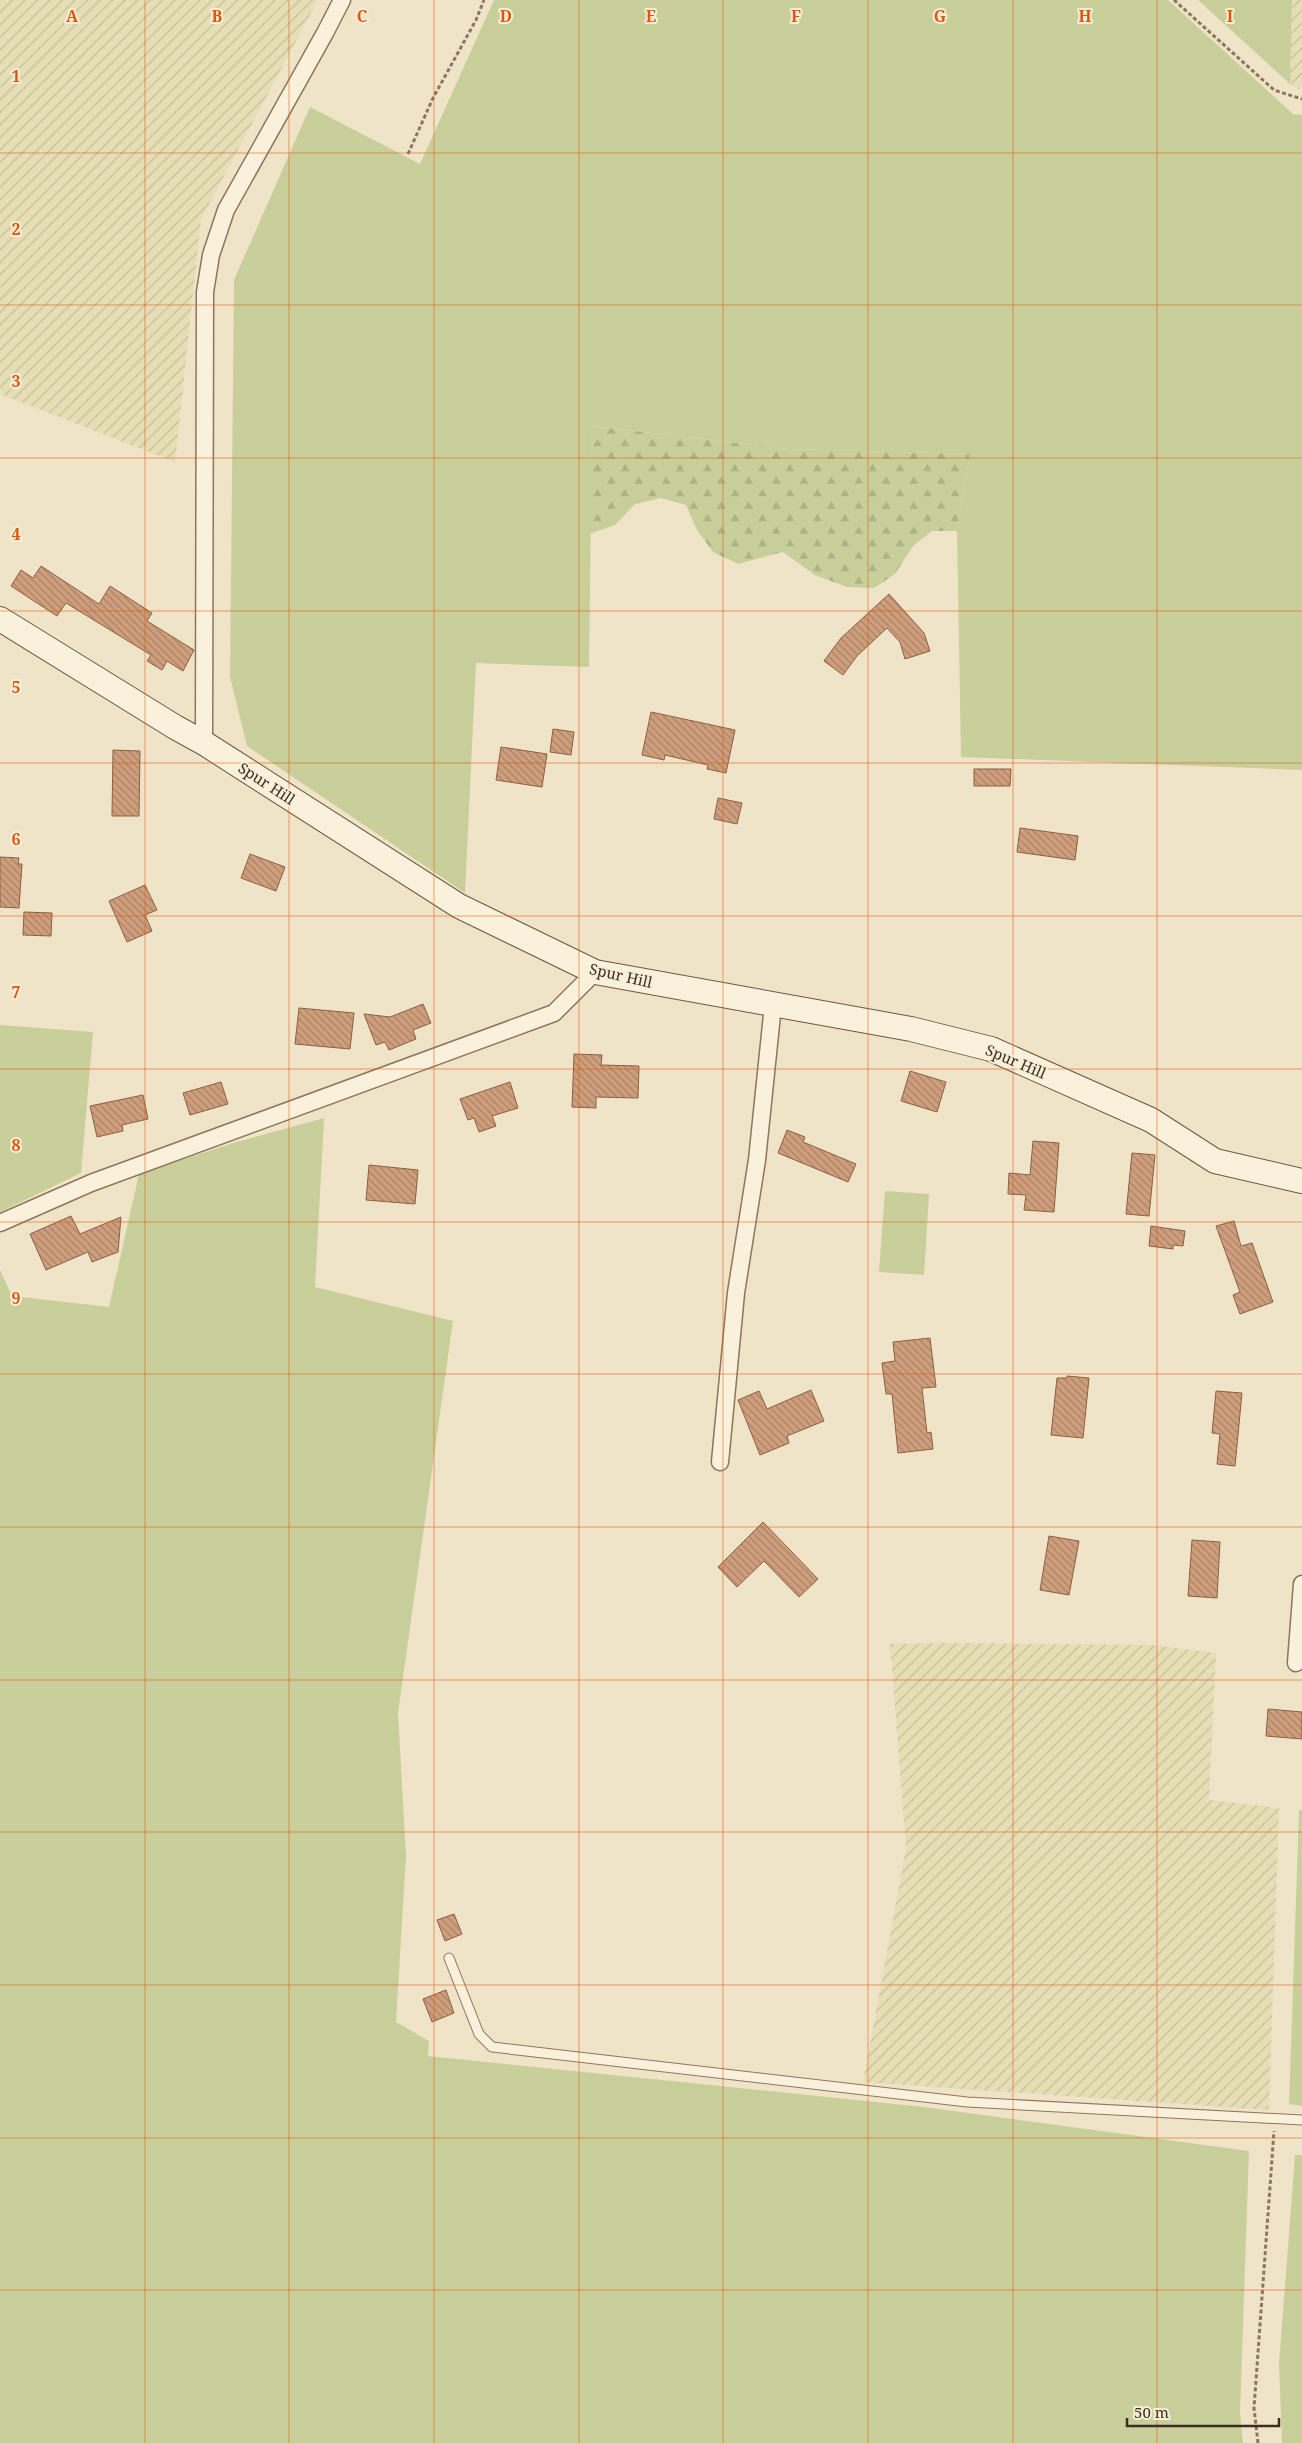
<svg xmlns="http://www.w3.org/2000/svg" width="1302" height="2443" font-family="'Noto Serif',serif">
<style>
.farmland{fill:url(#farmland-furrows)}
.grass{fill:#c9cf9b}
.forest{fill:url(#forest-firs)}
.building{fill:url(#building-back-hatch);stroke:#8d5f41}
.lines{fill:none;stroke-linecap:round;stroke-linejoin:round}
.lane-casing{stroke:#8d765c;stroke-width:11}
.street-casing{stroke:#8d765c;stroke-width:19}
.secondary-casing{stroke:#6f573f;stroke-width:26}
.path{stroke:#8d765c;stroke-width:3;stroke-dasharray:4 2.5;stroke-linecap:butt}
.lane{stroke:#faf1dc;stroke-width:9}
.street{stroke:#faf1dc;stroke-width:16}
.secondary{stroke:#faf1dc;stroke-width:24}
.grid{fill:none;stroke:#df570d;stroke-width:1;stroke-opacity:0.55}
.labels{text-anchor:middle;dominant-baseline:central;stroke-width:4;stroke-linejoin:round;paint-order:stroke}
.street-label{font-size:15px;fill:#3d2e20;stroke:#f7eed8}
.grid-label{font-size:16px;text-anchor:middle;font-weight:bold;fill:#df570d;stroke:#f7eed8;stroke-width:4;stroke-linejoin:round;paint-order:stroke}
</style>
<defs>
<pattern id="farmland-furrows" width="10" height="10" patternUnits="userSpaceOnUse" patternTransform="scale(1.25)"><rect width="10" height="10" fill="#e6deb5"/><path d="M-1 1l2-2M0 10L10 0M9 11l2-2" fill="none" stroke="#c6bf9b"/></pattern>
<pattern id="forest-firs" width="22" height="20" patternUnits="userSpaceOnUse" patternTransform="scale(1.25)"><rect width="22" height="20" fill="#c9cf9b"/><path d="M5 1l3.5 6h-7zM16 11l3.5 6h-7z" fill="#aeb285"/></pattern>
<pattern id="building-back-hatch" width="6" height="6" patternUnits="userSpaceOnUse" patternTransform="scale(1.25)"><rect width="6" height="6" fill="#cf9f7d"/><path d="M-1 5l2 2M0 0l6 6M5-1l2 2" fill="none" stroke="#a98266"/></pattern>
</defs>
<rect width="100%" height="100%" fill="#f0e4c8"/>
<g class="farmland">
<path d="M0 0H318L201 219 175 462 0 394Z"/>
<path d="M1292 0H1302V82L1299 90 1290 84Z"/>
<path d="M944 1643 1153 1645 1216 1653 1209 1800 1279 1808 1269 2110 863 2082 906 1848 890 1644Z"/>
</g>
<g class="grass">
<path d="M494 0H1168L1293 114 1302 115V770L961 757 957 531 970 454 789 449 592 426 589 667 476 663 465 893 247 746 230 677 234 280 310 107 420 164Z"/>
<path d="M1198 0H1292L1290 84Z"/>
<path d="M0 1025 93 1032 81 1173 0 1212Z"/>
<path d="M324 1118 315 1287 453 1321 398 1713 406 1856 396 2022 429 2041 428 2056 924 2107 1249 2151 1240 2413 1243 2443H0V1270L12 1296 109 1307 139 1174 233 1143Z"/>
<path d="M885 1191 929 1194 924 1275 879 1272Z"/>
<path d="M1299 1810H1302V2106L1289 2104Z"/>
<path d="M1295 2155H1302V2443H1282L1279 2364Z"/>
</g>
<path class="forest" d="M592 426 789 449 970 454 957 531H932L913 546 895 574 874 588 847 587 815 575 783 552 738 564 713 552 697 530 686 505 661 498 635 504 615 525 589 534Z"/>
<g class="building">
<path d="M41 566 99 604 110 586 152 613 147 621 194 650 183 671 167 661 162 670 147 661 151 655 66 603 57 616 11 586 21 570 33 578Z"/>
<path d="M889 594 924 633 930 651 905 659 900 642 887 628 857 656 843 675 824 661 841 638Z"/>
<path d="M651 712 735 730 726 773 707 769 708 765 665 755 664 760 642 755Z"/>
<path d="M553 729 574 732 571 755 550 752Z"/>
<path d="M501 747 547 754 542 787 496 780Z"/>
<path d="M113 750 140 751 139 816H112Z"/>
<path d="M974 769H1011L1010 786H974Z"/>
<path d="M718 798 742 803 737 824 714 819Z"/>
<path d="M1020 828 1078 836 1075 860 1017 852Z"/>
<path d="M250 854 285 867 276 891 241 878Z"/>
<path d="M0 857 19 858 18 864H22L19 908 0 907Z"/>
<path d="M145 885 157 910 145 915 152 931 127 942 109 901Z"/>
<path d="M24 912 52 913 51 936 23 935Z"/>
<path d="M423 1004 431 1023 413 1030 416 1039 389 1050 385 1042 376 1045 364 1014 390 1017Z"/>
<path d="M299 1008 354 1013 350 1049 295 1044Z"/>
<path d="M574 1054 602 1055 601 1065 639 1066 638 1098 596 1097V1108L572 1107Z"/>
<path d="M910 1071 946 1082 937 1112 901 1101Z"/>
<path d="M221 1082 228 1104 190 1115 183 1093Z"/>
<path d="M510 1082 518 1108 492 1116 496 1126 479 1132 474 1118 468 1120 460 1099Z"/>
<path d="M143 1095 148 1119 122 1125 123 1131 97 1137 90 1106Z"/>
<path d="M787 1130 805 1137 803 1142 856 1164 848 1182 778 1153Z"/>
<path d="M1033 1141 1059 1143 1054 1212 1024 1210 1026 1195 1008 1194 1009 1173 1030 1175Z"/>
<path d="M1132 1153 1155 1155 1149 1216 1126 1214Z"/>
<path d="M369 1165 418 1170 415 1204 366 1200Z"/>
<path d="M71 1216 80 1234 121 1217 118 1252 92 1262 88 1252 46 1270 30 1234Z"/>
<path d="M1234 1221 1241 1246 1252 1243 1273 1302 1240 1314 1233 1295 1240 1292 1216 1226Z"/>
<path d="M1151 1226 1185 1231 1183 1246 1173 1245V1249L1149 1246Z"/>
<path d="M930 1338 936 1387 922 1388 927 1433 931 1432 933 1449 898 1453 892 1394H886L882 1363 895 1361 893 1342Z"/>
<path d="M1067 1376 1089 1378 1083 1438 1051 1435 1057 1378H1067Z"/>
<path d="M811 1390 824 1421 787 1436 789 1443 760 1455 738 1400 759 1391 767 1409Z"/>
<path d="M1216 1391 1242 1393 1235 1466 1217 1464 1220 1434 1212 1433Z"/>
<path d="M763 1522 818 1579 799 1597 764 1561 737 1587 718 1567Z"/>
<path d="M1049 1536 1079 1541 1069 1595 1040 1590Z"/>
<path d="M1192 1540 1220 1542 1217 1598 1188 1596Z"/>
<path d="M1268 1709 1302 1712V1739L1266 1736Z"/>
<path d="M454 1914 462 1934 445 1941 437 1920Z"/>
<path d="M446 1990 454 2013 432 2022 423 1999Z"/>
</g>
<g class="lines">
<defs>
<path id="lane" d="M449 1958 479 2034 492 2047 967 2102 1302 2120"/>
<g id="street">
<path d="M204 743 205 292 211 255 226 210 325 33 342 0"/>
<path d="M0 1223 91 1183 554 1013 595 972"/>
<path d="M720 1462 736 1293 757 1160 773 1005"/>
<path d="M1296 1663 1302 1584"/>
</g>
<path id="secondary" d="M0 619 175 727 204 743 459 906 595 972 911 1029 991 1049 1151 1120 1215 1161 1302 1181"/>
</defs>
<use href="#lane" class="lane-casing"/>
<use href="#street" class="street-casing"/>
<use href="#secondary" class="secondary-casing"/>
<g class="path">
<path d="M1174 0 1274 90 1302 99"/>
<path d="M408 154 433 98 476 20 484 0"/>
<path d="M1258 2443 1254 2408 1274 2131"/>
</g>
<use href="#lane" class="lane"/>
<use href="#street" class="street"/>
<use href="#secondary" class="secondary"/>
</g>
<path class="grid" d="M145 0V2443M289 0V2443M434 0V2443M579 0V2443M723 0V2443M868 0V2443M1013 0V2443M1157 0V2443M0 153H1302M0 305H1302M0 458H1302M0 611H1302M0 763H1302M0 916H1302M0 1069H1302M0 1222H1302M0 1374H1302M0 1527H1302M0 1680H1302M0 1832H1302M0 1985H1302M0 2138H1302M0 2290H1302"/>
<g class="labels">
<g class="street-label">
<text transform="translate(267 783) rotate(33)">Spur Hill</text>
<text transform="translate(621 975) rotate(13)">Spur Hill</text>
<text transform="translate(1016 1061) rotate(23)">Spur Hill</text>
</g>
</g>
<g class="grid-label">
<text x="72" y="22">A</text>
<text x="217" y="22">B</text>
<text x="362" y="22">C</text>
<text x="506" y="22">D</text>
<text x="651" y="22">E</text>
<text x="796" y="22">F</text>
<text x="940" y="22">G</text>
<text x="1085" y="22">H</text>
<text x="1230" y="22">I</text>
<text x="16" y="82">1</text>
<text x="16" y="235">2</text>
<text x="16" y="387">3</text>
<text x="16" y="540">4</text>
<text x="16" y="693">5</text>
<text x="16" y="845">6</text>
<text x="16" y="998">7</text>
<text x="16" y="1151">8</text>
<text x="16" y="1304">9</text>
</g>
<path d="M1127 2418v8h152v-8" fill="none" stroke="#3d2e20" stroke-width="2.5"/>
<text x="1134" y="2418" font-size="15" fill="#3d2e20" stroke="#f7eed8" stroke-width="4" paint-order="stroke">50 m</text>
</svg>
